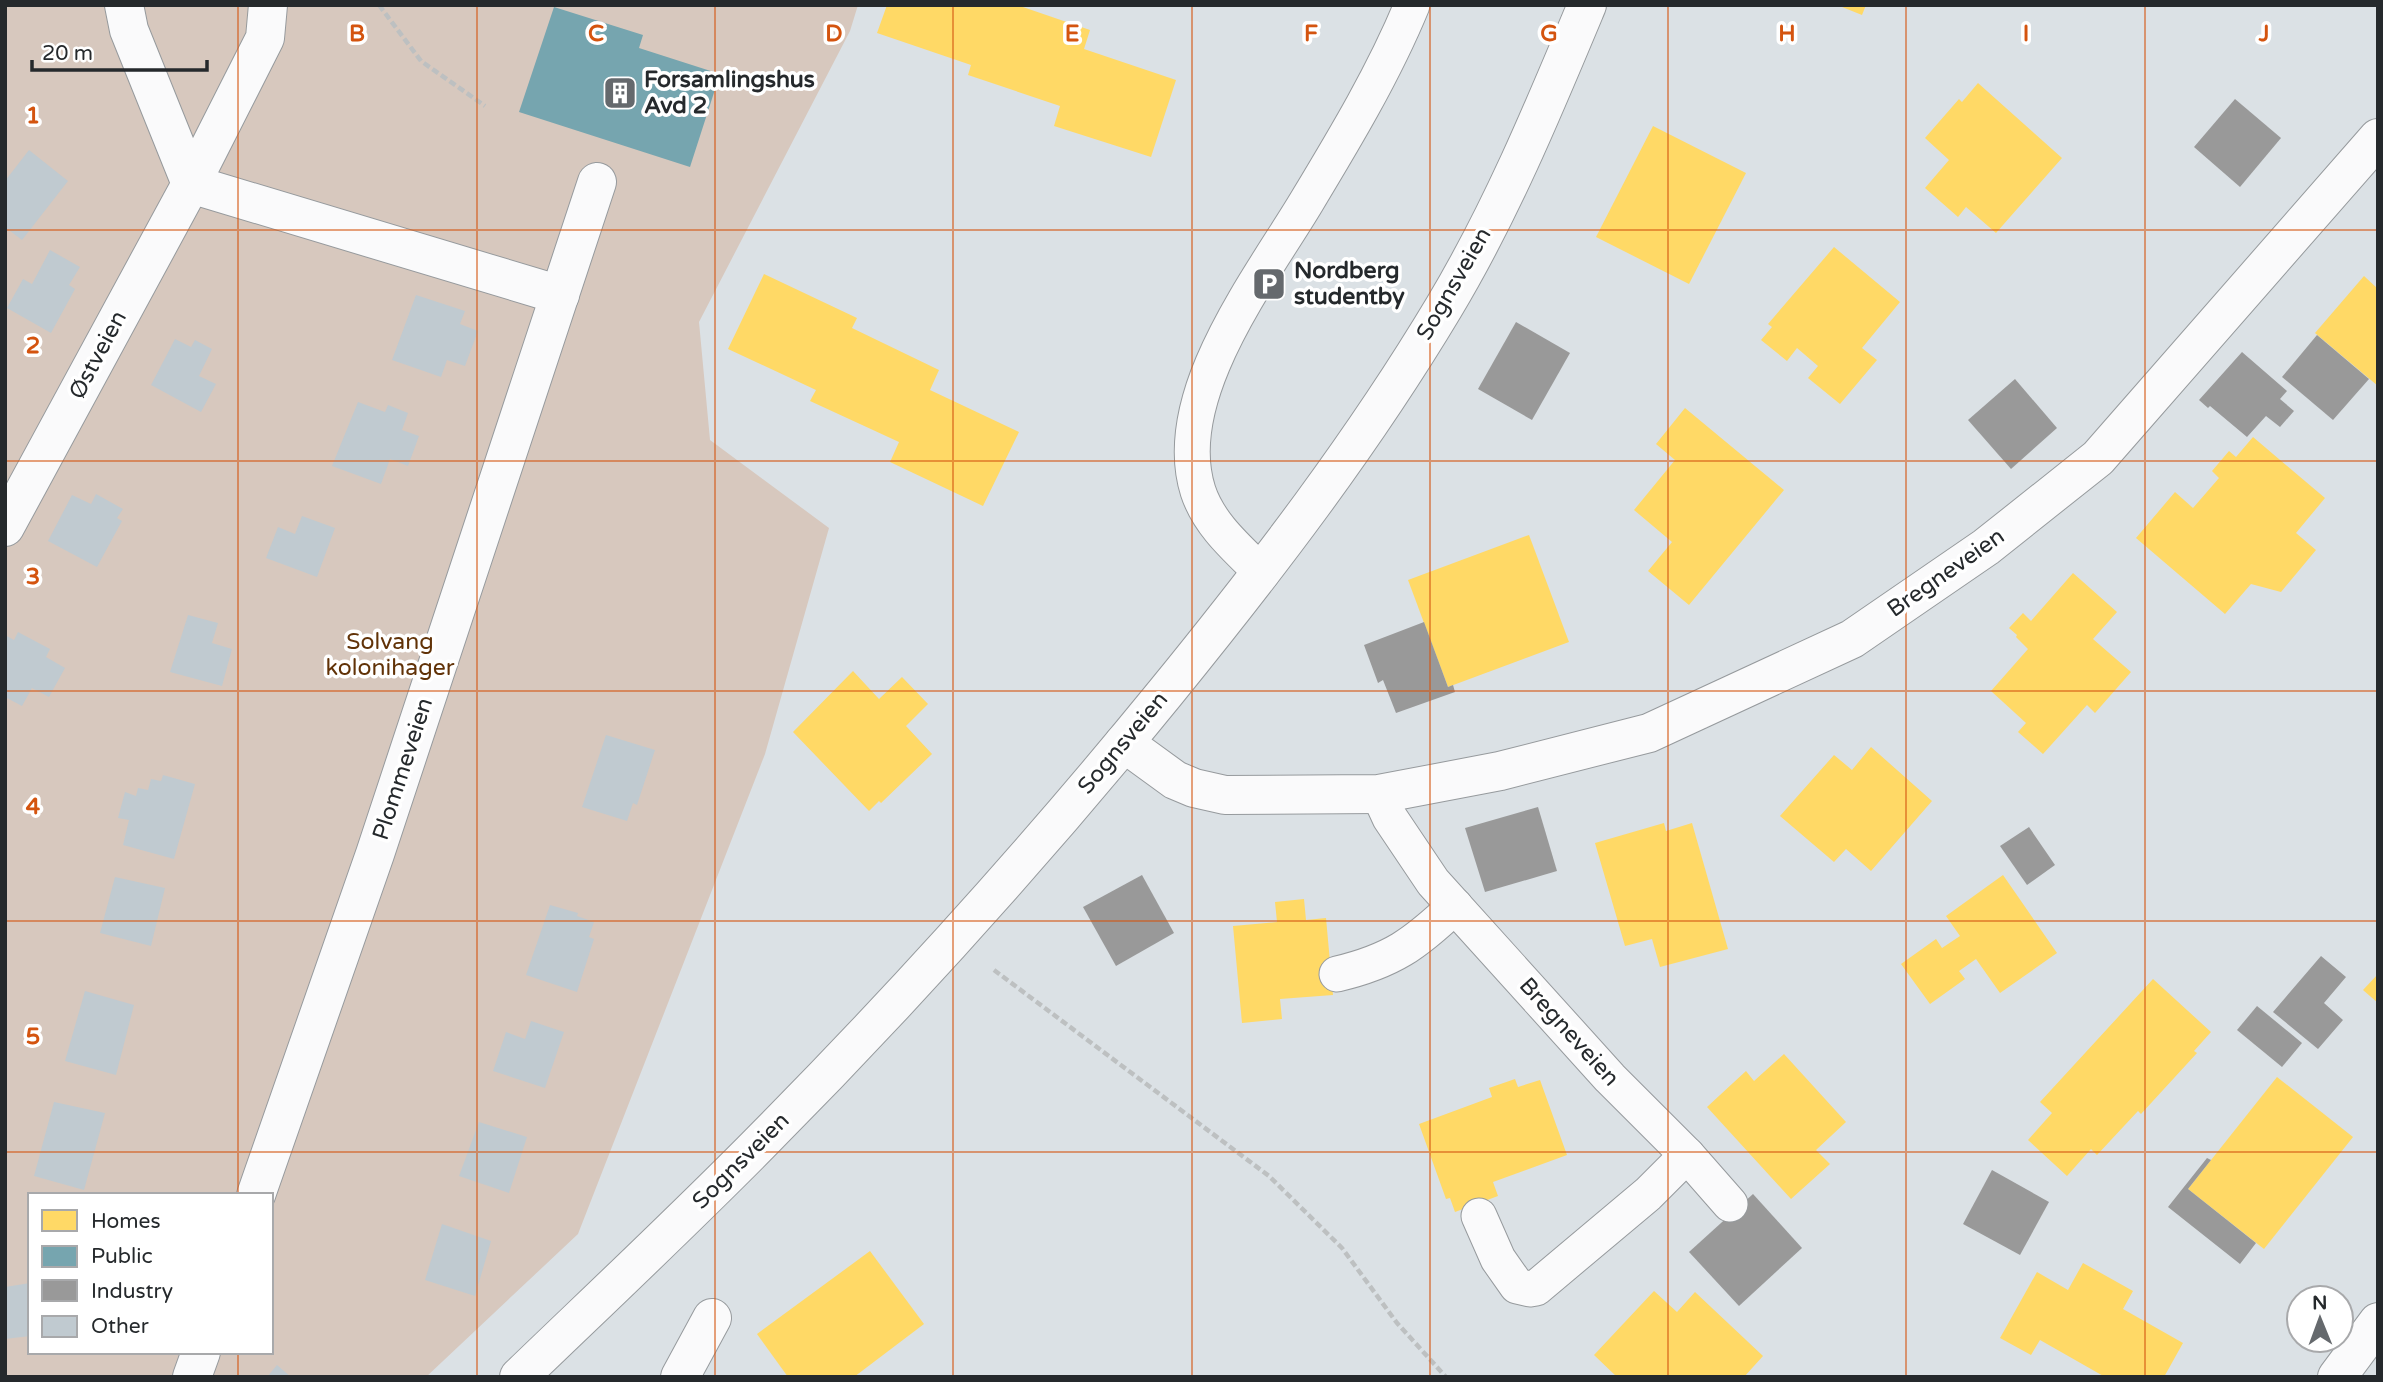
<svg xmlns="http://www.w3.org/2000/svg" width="2383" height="1382" font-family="'Varela Round',sans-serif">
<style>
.green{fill:#d7c8be;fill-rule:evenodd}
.homes{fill:#ffd966}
.public{fill:#76a5af}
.industry{fill:#999}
.building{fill:#c0cad0}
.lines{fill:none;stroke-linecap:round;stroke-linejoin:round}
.lane-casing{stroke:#969a9d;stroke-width:37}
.street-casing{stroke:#969a9d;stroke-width:40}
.secondary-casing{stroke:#969a9d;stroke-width:40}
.path{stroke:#bdc0c1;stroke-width:4.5;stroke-dasharray:7 3.5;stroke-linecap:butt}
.lane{stroke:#fafafb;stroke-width:35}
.street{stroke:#fafafb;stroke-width:38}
.secondary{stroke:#fafafb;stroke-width:38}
.grid{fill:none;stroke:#d4540f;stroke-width:2;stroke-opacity:0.55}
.labels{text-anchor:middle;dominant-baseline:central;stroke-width:7;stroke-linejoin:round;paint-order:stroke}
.poi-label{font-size:23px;font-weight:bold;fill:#25292c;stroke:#fff;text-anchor:start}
.street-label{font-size:23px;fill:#25292c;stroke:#fff}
.park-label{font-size:23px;fill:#613207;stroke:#fff}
.grid-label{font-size:23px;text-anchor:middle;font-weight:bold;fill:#d4540f;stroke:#fff;stroke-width:7;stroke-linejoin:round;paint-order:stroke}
</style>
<rect width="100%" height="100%" fill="#dbe1e5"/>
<path class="green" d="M5 5H858L850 31 699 322 710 440 829 528 765 754 578 1234 426 1377H5ZM30 1195H271V1352H30Z"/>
<g class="homes">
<path d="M887 5H1017L1090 30 1084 49 1176 80 1151 157 1054 126 1060 106 968 75 971 65 877 33Z"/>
<path d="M1837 5H1866L1862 15Z"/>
<path d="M1978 83 2062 158 1996 233 1966 207 1958 217 1925 188 1949 160 1925 138 1959 99 1962 102Z"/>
<path d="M1653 126 1746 173 1689 284 1596 237Z"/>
<path d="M1834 247 1900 302 1862 348 1877 360 1840 404 1808 378 1818 366 1797 348 1787 361 1761 340 1772 327 1768 324Z"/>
<path d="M764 274 857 318 852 328 939 370 930 390 1019 432 983 506 890 462 899 442 810 401 816 390 728 349Z"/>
<path d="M2364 276 2378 289V386L2315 333Z"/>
<path d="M1685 408 1784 490 1689 605 1648 571 1672 542 1634 510 1675 460 1656 444Z"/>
<path d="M2253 437 2325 498 2296 533 2316 550 2281 592 2251 584 2225 614 2136 538 2175 492 2193 508 2219 478 2212 471 2229 451 2236 457Z"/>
<path d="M1529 535 1569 642 1448 687 1408 580Z"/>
<path d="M2073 573 2117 612 2093 639 2131 672 2095 713 2087 705 2043 754 2018 732 2026 723 1991 691 2028 649 2016 637 2017 635 2009 628 2023 613 2031 621Z"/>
<path d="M853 671 879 699 902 677 928 704 906 726 932 754 881 803 879 801 869 811 793 732Z"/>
<path d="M1871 747 1932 801 1871 871 1846 849 1834 862 1780 816 1834 755 1852 770Z"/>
<path d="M1664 823 1666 831 1692 823 1728 949 1660 967 1652 939 1625 946 1595 843Z"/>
<path d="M2003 875 2057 953 2000 993 1976 959 1959 971 1965 979 1930 1004 1901 964 1936 939 1942 948 1960 936 1946 916Z"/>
<path d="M1304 899 1306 920 1326 918 1333 995 1280 999 1282 1019 1242 1023 1233 926 1277 922 1275 902Z"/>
<path d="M2378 974V1003L2363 990Z"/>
<path d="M2153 979 2211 1032 2194 1051 2197 1053 2141 1114 2138 1111 2097 1155 2091 1149 2067 1176 2028 1140 2052 1113 2040 1102Z"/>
<path d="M1784 1054 1846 1122 1816 1150 1830 1164 1791 1199 1707 1107 1746 1071 1754 1081Z"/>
<path d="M2277 1077 2353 1137 2264 1249 2188 1189Z"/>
<path d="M1515 1079 1518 1087 1540 1080 1567 1155 1493 1182 1498 1196 1455 1212 1450 1198 1446 1199 1419 1124 1492 1097 1489 1088Z"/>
<path d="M870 1251 924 1324 854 1377H788L757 1334Z"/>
<path d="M2083 1263 2133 1291 2123 1309 2183 1343 2164 1377H2105L2040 1340 2031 1355 2000 1338 2037 1272 2068 1290Z"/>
<path d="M1654 1291 1677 1312 1695 1292 1763 1356 1744 1377H1617L1594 1355Z"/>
</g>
<path class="public" d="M554 7 643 35 639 48 720 74 690 167 519 112Z"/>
<g class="industry">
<path d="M2235 99 2281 138 2240 187 2194 147Z"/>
<path d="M1516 322 1570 353 1532 420 1478 389Z"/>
<path d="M2317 335 2369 379 2333 420 2282 377Z"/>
<path d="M2242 352 2287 391 2280 399 2294 411 2280 427 2266 416 2247 437 2210 406 2208 408 2199 400Z"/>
<path d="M2015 379 2057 428 2011 469 1968 420Z"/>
<path d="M1424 622 1448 687 1453 685 1455 692 1396 713 1383 680 1378 683 1364 645Z"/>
<path d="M1538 807 1557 871 1485 892 1465 828Z"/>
<path d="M2029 827 2055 865 2027 885 2000 846Z"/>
<path d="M1142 875 1174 933 1116 966 1083 907Z"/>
<path d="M2321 956 2346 977 2324 1003 2343 1020 2318 1049 2273 1012Z"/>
<path d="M2257 1006 2302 1043 2282 1067 2237 1030Z"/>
<path d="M2207 1158 2211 1160 2188 1189 2256 1243 2240 1264 2168 1207Z"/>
<path d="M1992 1170 2049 1202 2020 1255 1963 1224Z"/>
<path d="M1753 1194 1802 1248 1739 1306 1689 1252Z"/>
</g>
<g class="building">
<path d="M29 150 68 181 22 240 5 227V181Z"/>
<path d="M50 250 80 267 69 285 75 289 51 333 7 308 23 279 32 284Z"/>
<path d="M416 295 465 311 460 324 478 331 465 366 447 360 441 377 392 360Z"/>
<path d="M175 339 191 347 195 340 212 349 199 376 216 384 201 412 151 385Z"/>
<path d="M358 402 385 412 388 405 408 413 402 430 419 436 408 466 390 459 381 484 332 466Z"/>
<path d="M96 494 123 509 117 518 122 521 97 567 48 541 72 495 91 504Z"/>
<path d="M302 516 335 528 317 577 266 558 278 527 295 534Z"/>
<path d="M188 615 218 623 212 643 232 649 222 686 170 672Z"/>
<path d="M18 632 50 649 46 657 65 668 49 697 32 688 22 706 5 697V635L14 640Z"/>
<path d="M606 735 655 750 637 805 633 803 627 821 582 807Z"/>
<path d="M163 775 195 784 174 859 123 845 129 820 118 818 125 792 136 796 138 788 148 790 151 779 161 781Z"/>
<path d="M115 877 165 888 151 946 100 933Z"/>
<path d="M550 905 578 913 577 916 594 922 589 937 594 939 577 992 526 975Z"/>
<path d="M85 991 134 1005 116 1075 65 1061Z"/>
<path d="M531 1021 564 1032 545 1088 493 1071 506 1032 525 1039Z"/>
<path d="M54 1102 105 1113 84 1190 34 1176Z"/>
<path d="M479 1122 527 1137 509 1193 459 1176Z"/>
<path d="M442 1224 491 1241 475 1296 425 1280Z"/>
<path d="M30 1283V1336L5 1339V1287Z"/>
<path d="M277 1365 291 1377H267Z"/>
</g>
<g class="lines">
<defs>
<g id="lane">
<path d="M1262 573C1238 549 1209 525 1198 491 1168 396 1261 278 1307 201 1345 138 1384 73 1412 5"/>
<path d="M1379 794 1390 818 1433 882 1610 1078 1687 1155 1730 1204"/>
<path d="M1337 974C1392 961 1415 944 1455 906"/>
<path d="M1479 1216 1498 1259 1517 1286 1530 1289 1536 1288 1648 1194 1687 1155"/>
</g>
<g id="street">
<path d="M124 5 129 30 191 184"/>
<path d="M191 184 560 295"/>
<path d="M5 527 191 184 265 38 268 5"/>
<path d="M1124 743 1175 780 1194 788 1225 795 1379 794 1500 771 1649 733 1852 639 1986 547 2098 458 2378 138"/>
<path d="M256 1195 375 854 597 182"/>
<path d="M192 1377 201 1352"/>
<path d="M680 1377 712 1318"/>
<path d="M2337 1377 2378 1322"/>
</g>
<path id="secondary" d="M519 1377C600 1299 681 1223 759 1144 902 1000 1038 849 1166 692 1266 569 1362 444 1444 307 1501 212 1544 108 1587 5"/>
</defs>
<use href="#lane" class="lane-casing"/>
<use href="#street" class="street-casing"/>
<use href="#secondary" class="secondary-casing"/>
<g class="path">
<path d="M379 5 421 61 485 106"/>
<path d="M994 970 1269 1176 1342 1248 1397 1323 1446 1377"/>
</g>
<use href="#lane" class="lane"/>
<use href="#street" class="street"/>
<use href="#secondary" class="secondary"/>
</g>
<path class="grid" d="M238 5V1195M477 5V1377M715 5V1377M953 5V1377M1192 5V1377M1430 5V1377M1668 5V1377M1906 5V1377M2145 5V1377M5 230H2378M5 461H2378M5 691H2378M5 921H2378M5 1152H2378M238 1352V1377"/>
<defs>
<symbol id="building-square" viewBox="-11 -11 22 22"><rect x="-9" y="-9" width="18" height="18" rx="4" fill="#65696d" stroke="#fff"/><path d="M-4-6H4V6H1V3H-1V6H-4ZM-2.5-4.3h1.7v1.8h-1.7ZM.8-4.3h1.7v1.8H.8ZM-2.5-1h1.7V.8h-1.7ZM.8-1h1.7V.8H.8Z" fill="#fff"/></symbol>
<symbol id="parking-square" viewBox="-11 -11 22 22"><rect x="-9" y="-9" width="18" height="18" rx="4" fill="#65696d" stroke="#fff"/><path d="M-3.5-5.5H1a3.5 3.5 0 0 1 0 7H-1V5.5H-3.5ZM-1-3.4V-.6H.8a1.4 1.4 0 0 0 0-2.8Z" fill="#fff"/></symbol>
</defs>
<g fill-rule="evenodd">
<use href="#building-square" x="601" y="74" width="38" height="38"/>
<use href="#parking-square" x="1250" y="265" width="38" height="38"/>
</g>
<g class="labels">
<g class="poi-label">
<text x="644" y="80">Forsamlingshus<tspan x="644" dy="26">Avd 2</tspan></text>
<text x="1294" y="271">Nordberg<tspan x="1294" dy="26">studentby</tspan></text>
</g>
<g class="street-label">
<text transform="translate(1454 284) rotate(-60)">Sognsveien</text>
<text transform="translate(98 355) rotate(-62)">Østveien</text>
<text transform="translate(1946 573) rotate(-35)">Bregneveien</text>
<text transform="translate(1123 743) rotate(-50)">Sognsveien</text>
<text transform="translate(403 769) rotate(-72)">Plommeveien</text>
<text transform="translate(1569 1032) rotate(48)">Bregneveien</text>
<text transform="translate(741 1161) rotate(-45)">Sognsveien</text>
</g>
<g class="park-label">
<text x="390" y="642">Solvang<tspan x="390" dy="26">kolonihager</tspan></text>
</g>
</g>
<g class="grid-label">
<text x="357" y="41">B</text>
<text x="596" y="41">C</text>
<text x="834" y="41">D</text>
<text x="1072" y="41">E</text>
<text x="1311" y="41">F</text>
<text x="1549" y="41">G</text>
<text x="1787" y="41">H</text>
<text x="2026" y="41">I</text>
<text x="2264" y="41">J</text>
<text x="33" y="123">1</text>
<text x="33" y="353">2</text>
<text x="33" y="584">3</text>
<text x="33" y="814">4</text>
<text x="33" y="1044">5</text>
</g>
<rect width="2383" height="1382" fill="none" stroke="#25292c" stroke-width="14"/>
<rect x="28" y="1193" width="245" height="161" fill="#ffffff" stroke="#a8a9ab" stroke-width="2"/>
<rect x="42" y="1210" width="35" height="21" fill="#ffd966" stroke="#a8a9ab" stroke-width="2"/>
<text x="91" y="1228" font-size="21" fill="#25292c">Homes</text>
<rect x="42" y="1246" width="35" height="21" fill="#76a5af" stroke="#a8a9ab" stroke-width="2"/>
<text x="91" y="1263" font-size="21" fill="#25292c">Public</text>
<rect x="42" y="1280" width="35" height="21" fill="#999999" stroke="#a8a9ab" stroke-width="2"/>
<text x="91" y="1298" font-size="21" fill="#25292c">Industry</text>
<rect x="42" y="1316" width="35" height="21" fill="#c0cad0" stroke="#a8a9ab" stroke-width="2"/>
<text x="91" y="1333" font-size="21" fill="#25292c">Other</text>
<g transform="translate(2320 1319) rotate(359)"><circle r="33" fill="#ffffff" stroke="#a8a9ab" stroke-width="2"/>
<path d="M0-5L12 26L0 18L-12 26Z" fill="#65696d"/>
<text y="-10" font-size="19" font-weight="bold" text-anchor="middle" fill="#25292c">N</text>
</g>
<path d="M32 60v10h175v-10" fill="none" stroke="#25292c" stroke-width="3.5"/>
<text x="42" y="60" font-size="21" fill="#25292c" stroke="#ffffff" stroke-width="5" paint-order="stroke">20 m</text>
</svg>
